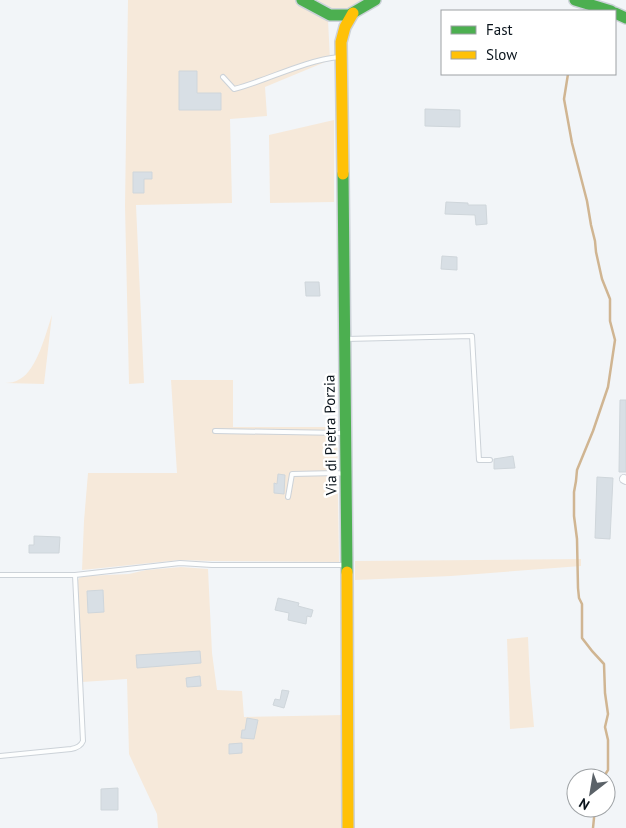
<svg xmlns="http://www.w3.org/2000/svg" width="626" height="828" font-family="'PT Sans',sans-serif">
<style>
.green{fill:#f6e9da;fill-rule:evenodd}
.lines{fill:none;stroke-linecap:round;stroke-linejoin:round}
.stream{stroke:#d0b592;stroke-width:2.5}
.building{fill:#d8dfe5;stroke:#cfd6db}
.lane-casing{stroke:#ccd2d8;stroke-width:6}
.street-casing{stroke:#ccd2d8;stroke-width:10}
.fast-casing{stroke:#ccd2d8;stroke-width:14}
.slow-casing{stroke:#ccd2d8;stroke-width:14}
.lane{stroke:#fdfefe;stroke-width:4}
.street{stroke:#fdfefe;stroke-width:8}
.fast{stroke:#4caf50;stroke-width:11}
.slow{stroke:#ffc107;stroke-width:11}
.labels{text-anchor:middle;dominant-baseline:central;stroke-width:5;stroke-linejoin:round;paint-order:stroke}
.street-label{font-size:15px;fill:#09131b;stroke:#fff}
</style>
<rect width="100%" height="100%" fill="#f2f5f8"/>
<g class="green">
<path d="M128 0H306L321 10 328 20 330 60 265 87 267 116 230 119 232 203 136 205 144 383 129 384 125 206ZM179 71H197V96L204 93H221V110H179ZM133 172H151V179H144V193H133Z"/>
<path d="M318 0H361C358 2 355 6 352 7 341 14 326 8 318 0Z"/>
<path d="M334 120V202L270 203 269 135Z"/>
<path d="M52 315 44 384 5 383C10 383 15 382 20 379 37 370 46 333 52 315Z"/>
<path d="M171 380H233V427H337L339 562 211 561 180 560 82 570 84 521 88 473H177Z"/>
<path d="M581 559V566L451 576 355 580V561Z"/>
<path d="M181 567 208 569 212 653 217 690 242 691 244 717 344 715 345 828H158L157 814 129 754 127 679 82 682 77 583 79 578 84 576 129 574 146 570ZM103 590 104 612 88 613 87 591ZM200 651V663L168 666 167 653Z"/>
<path d="M528 637 530 682 534 727 510 729 507 639Z"/>
</g>
<g class="lines">
<g class="stream">
<path d="M568 74 564 99 572 143 587 201 591 225 595 241 596 252 602 279 610 299V321L615 340 608 387 593 431 577 470 576 481 574 492V516L577 539 578 588 579 598 582 604V638C589 648 596 656 604 664L605 693 608 714 605 727 608 740V770L603 778"/>
<path d="M593 828 595 808"/>
</g>
</g>
<g class="building">
<path d="M179 71H197V93H221V110H179Z"/>
<path d="M425 109 460 110V127L425 126Z"/>
<path d="M133 172H152V179H144V193H133Z"/>
<path d="M446 202 468 203V205H486L487 224 476 225 475 215 445 214Z"/>
<path d="M442 256 457 257V270L441 269Z"/>
<path d="M305 282H319L320 296H306Z"/>
<path d="M620 400H626V472H619Z"/>
<path d="M513 456 515 468 494 469V459Z"/>
<path d="M278 474 285 475 284 494 274 493V483L277 484Z"/>
<path d="M597 477 613 478 610 539 595 538Z"/>
<path d="M34 536 60 537 59 553H29V545H34Z"/>
<path d="M103 590 104 612 88 613 87 591Z"/>
<path d="M278 598 299 603 298 606 313 610 311 617 307 616 306 624 288 620 289 613 275 610Z"/>
<path d="M200 651 201 663 137 668 136 655Z"/>
<path d="M200 676 201 686 187 687 186 678Z"/>
<path d="M282 690 289 691 284 708 273 705 275 699 280 700Z"/>
<path d="M247 718 258 720 254 739 241 738 242 730H245Z"/>
<path d="M242 743V753L229 754V744Z"/>
<path d="M118 788V810H101V789Z"/>
</g>
<g class="lines">
<defs>
<g id="lane">
<path d="M223 77 234 89C269 80 302 61 339 57"/>
<path d="M346 339 472 336 479 460H490"/>
<path d="M215 431 343 433"/>
<path d="M288 497 292 474 337 473 344 474"/>
<path d="M0 575H75L180 563 212 565H345"/>
<path d="M0 756 71 749C77 748 81 746 83 741L75 575"/>
</g>
<path id="street" d="M624 479 626 480"/>
<g id="fast">
<path d="M302 0 330 15H349L375 0"/>
<path d="M575 0 611 11"/>
<path d="M615 13 626 18"/>
<path d="M343 174 347 572"/>
</g>
<g id="slow">
<path d="M343 174 341 42 345 27 353 13"/>
<path d="M347 572 348 828"/>
</g>
</defs>
<use href="#lane" class="lane-casing"/>
<use href="#street" class="street-casing"/>
<use href="#fast" class="fast-casing"/>
<use href="#slow" class="slow-casing"/>
<use href="#lane" class="lane"/>
<use href="#street" class="street"/>
<use href="#fast" class="fast"/>
<use href="#slow" class="slow"/>
</g>
<g class="labels">
<g class="street-label">
<text transform="translate(330 435) rotate(-91)">Via di Pietra Porzia</text>
</g>
</g>
<rect x="441" y="10" width="175" height="65" fill="#ffffff" stroke="#9da1a4"/>
<rect x="451" y="26" width="25" height="8" fill="#4caf50" stroke="#9da1a4"/>
<text x="486" y="35" font-size="15" fill="#09131b">Fast</text>
<rect x="451" y="51" width="25" height="8" fill="#ffc107" stroke="#9da1a4"/>
<text x="486" y="60" font-size="15" fill="#09131b">Slow</text>
<g transform="translate(591 793) rotate(211)"><circle r="24" fill="#ffffff" stroke="#9da1a4"/>
<path d="M0-4L9 19L0 12L-9 19Z" fill="#5b6268"/>
<text y="-8" font-size="14" font-weight="bold" text-anchor="middle" fill="#09131b">N</text>
</g>
</svg>
